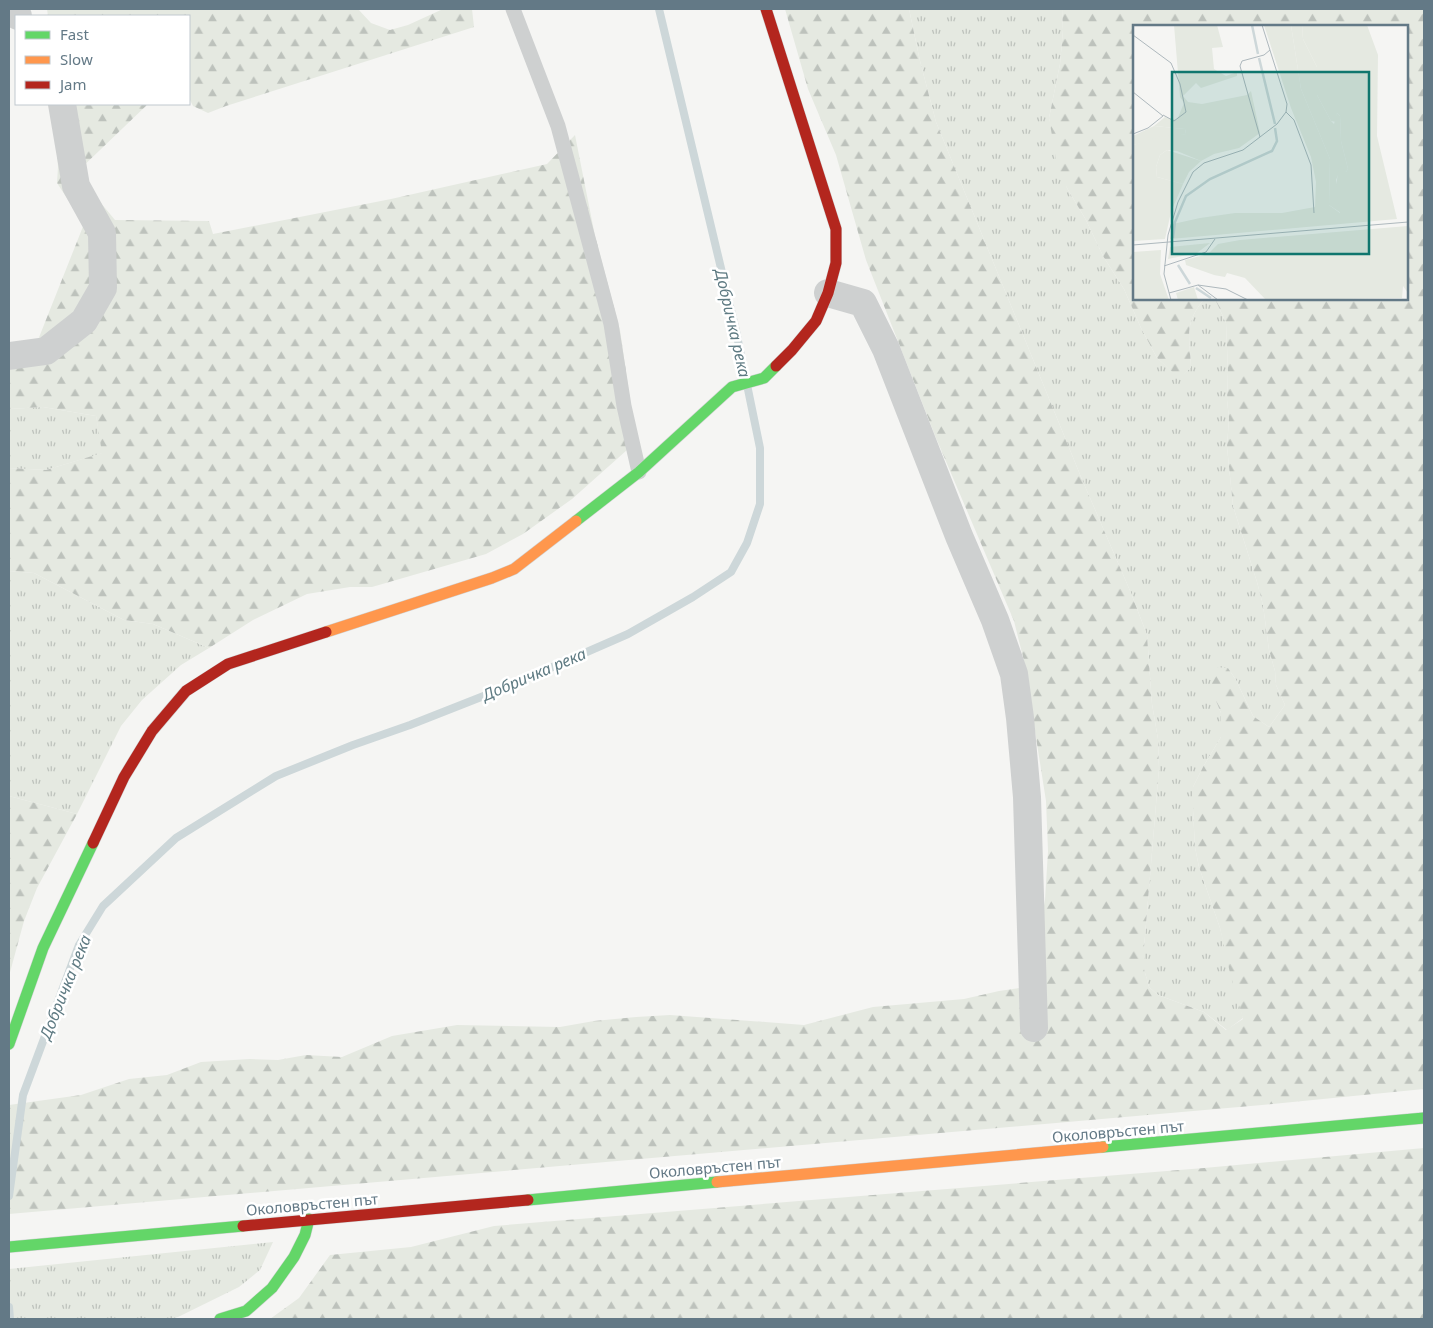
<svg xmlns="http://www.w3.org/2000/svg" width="1433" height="1328" font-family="'Noto Sans',sans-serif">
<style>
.grass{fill:url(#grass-tufts)}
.forest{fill:url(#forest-firs)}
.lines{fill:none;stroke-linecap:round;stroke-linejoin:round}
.stream{stroke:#cdd7d9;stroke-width:8}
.fast-casing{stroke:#d0d2d3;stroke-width:12}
.slow-casing{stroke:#d0d2d3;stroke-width:12}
.jam-casing{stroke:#d0d2d3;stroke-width:12}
.lane{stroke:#ced0d0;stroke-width:15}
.street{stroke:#ced0d0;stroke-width:28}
.fast{stroke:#63d668;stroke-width:11}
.slow{stroke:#ff974d;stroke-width:11}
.jam{stroke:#b3261e;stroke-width:11}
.labels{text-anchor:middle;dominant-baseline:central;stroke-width:5;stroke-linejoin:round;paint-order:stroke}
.street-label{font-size:15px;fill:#637986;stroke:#fff}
.water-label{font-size:16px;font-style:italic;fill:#5f7b83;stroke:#fff}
.inset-river{fill:none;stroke:#cdd7d9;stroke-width:2.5}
.inset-road{fill:none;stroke:#aeb8bd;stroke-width:1}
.view{fill:#0f766e;fill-opacity:0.15;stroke:#0f766e;stroke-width:2.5}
.inset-edge{fill:none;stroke:#637986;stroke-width:2.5}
</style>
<defs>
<pattern id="grass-tufts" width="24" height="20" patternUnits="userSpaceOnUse" patternTransform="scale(1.25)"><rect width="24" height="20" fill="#e5e9e1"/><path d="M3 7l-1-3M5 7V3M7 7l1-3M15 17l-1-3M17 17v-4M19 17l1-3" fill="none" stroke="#bdc2bc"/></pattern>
<pattern id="forest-firs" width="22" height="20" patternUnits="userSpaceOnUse" patternTransform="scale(1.25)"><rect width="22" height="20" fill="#e5e9e1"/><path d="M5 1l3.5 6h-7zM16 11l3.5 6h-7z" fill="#bdc2bc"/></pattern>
</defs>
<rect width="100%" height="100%" fill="#f5f5f3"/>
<g class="grass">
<path d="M909 9H1062L1063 30 1060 64 1049 118 1067 188 1086 220 1103 256 1124 289 1141 328 1157 358 1180 378 1191 367C1190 337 1183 325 1204 299H1215L1226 323 1228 372 1227 400 1229 418 1227 447 1233 506 1257 582 1263 605 1269 650 1275 671 1276 685 1285 705 1269 727 1253 716 1236 680 1228 668 1216 701 1221 713V737L1203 767 1193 787V810L1195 847 1199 867 1220 928 1243 1018 1227 1030 1204 1012 1158 995 1149 987 1144 969V948L1159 768 1158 739 1152 704 1147 635 1131 593 1081 477 936 122 920 61Z"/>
<path d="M43 407 96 416 103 453 46 470 9 468V409Z"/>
<path d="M9 571 34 573 124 620 153 624 209 648 181 665 142 700 121 726 77 814 9 796Z"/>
<path d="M273 1242 260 1270 239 1287 178 1317 170 1319H9V1269Z"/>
</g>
<g class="forest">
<path d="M47 9H358L371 23 390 30 408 25 443 9H472L474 27 226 106 208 113 193 106 189 98V16H48Z"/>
<path d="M785 9H909L920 61 936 122 1081 477 1131 593 1147 635 1152 704 1158 739 1159 768 1144 948V969L1149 987 1158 995 1204 1012 1226 1030 1243 1019 1230 973 1220 928 1199 867 1195 847 1193 810V787L1203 767 1221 737V713L1216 701 1210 683 1216 667 1228 668 1236 680 1253 716 1269 727 1285 705 1276 685 1275 671 1269 650 1263 605 1257 582 1233 506 1227 447 1229 418 1227 400 1228 372 1226 323 1215 299H1407V26H1134V299H1204C1183 325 1190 337 1191 367L1180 379 1157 358 1141 328 1124 289 1103 256 1086 220 1067 188 1057 165 1049 118 1060 64 1063 30 1062 9H1424V1089L1262 1105 9 1214V1105L81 1095 129 1079 167 1075 201 1062 250 1059 278 1060 306 1055 342 1057 392 1036 457 1025 560 1027 594 1021 636 1017 670 1015 804 1025 873 1007 964 999 999 991 1040 985 1039 934 1045 900 1048 851 1046 801 1024 661 1014 621 936 438 866 260 836 155 808 89Z"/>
<path d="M54 104H148L76 173 115 220 209 221 213 234 391 199 547 164 575 135 595 236 620 330 636 442 572 499 523 534 486 554 372 587H350L307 594 253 620 209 648 153 624 124 620 34 573 9 571V468L46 470 102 453 96 416 43 407 9 409V348L34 350 84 224 57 183 58 167Z"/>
<path d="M9 796 77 814 37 888 24 921 9 976Z"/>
<path d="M1424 1148V1319H270L299 1298 330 1255 411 1247 494 1226 1204 1168Z"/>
</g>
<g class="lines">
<g class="stream">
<path d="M9 1196 23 1095 79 945 103 906 176 838 276 776 353 745 410 725 509 686 628 634 693 597 731 572 747 543 760 504V448L736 331 659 9"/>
<path d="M9 1307 10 1319"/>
</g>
<defs>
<g id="fast">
<path d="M576 521 639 472 732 387 764 378 776 366"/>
<path d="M9 1044 43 948 93 843"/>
<path d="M1103 1147 1424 1118"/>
<path d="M528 1200 717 1182"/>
<path d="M9 1247 243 1226"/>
<path d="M220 1319 246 1311 272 1288 294 1257 305 1235 309 1219"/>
</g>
<g id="slow">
<path d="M326 632 492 578 514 569 576 521"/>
<path d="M717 1182 1103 1147"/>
</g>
<g id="jam">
<path d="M766 9 836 229V263L828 293 816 321 792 350 776 366"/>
<path d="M93 843 124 777 152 731 186 691 228 664 326 632"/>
<path d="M243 1226 528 1200"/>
</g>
</defs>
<use href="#fast" class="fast-casing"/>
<use href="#slow" class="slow-casing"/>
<use href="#jam" class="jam-casing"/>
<path class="lane" d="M513 9 558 126 611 324 624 406 639 472"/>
<g class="street">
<path d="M14 9 18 16"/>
<path d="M828 293 863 303 886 349 959 536 995 620 1014 674 1020 718 1027 797 1034 1028"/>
<path d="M9 356 46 351 84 321 103 288 102 233 76 186 62 104"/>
</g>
<use href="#fast" class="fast"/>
<use href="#slow" class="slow"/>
<use href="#jam" class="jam"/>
</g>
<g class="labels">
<g class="street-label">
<text transform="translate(1118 1131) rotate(-5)">Околовръстен път</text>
<text transform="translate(715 1167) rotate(-5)">Околовръстен път</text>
<text transform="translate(312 1204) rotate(-5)">Околовръстен път</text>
</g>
<g class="water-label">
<text transform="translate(733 323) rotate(77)">Добричка река</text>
<text transform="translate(534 674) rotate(-23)">Добричка река</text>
<text transform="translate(65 987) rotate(-68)">Добричка река</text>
</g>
</g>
<g transform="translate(1133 25)">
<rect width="275" height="275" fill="#f5f5f3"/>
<path d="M158 0H169L170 14 184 42V70L198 96 201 99 204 88 207 91 208 116 215 144 213 147 207 145 203 155 210 187 208 188 196 180 197 134 168 64ZM21 101 52 104 53 109 0 120V111ZM34 125 68 136 56 147 50 159 24 152 23 142 27 130ZM77 218 64 228 35 234 37 222Z" fill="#e5e9e1"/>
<path d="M41 0H84L90 22 79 23 81 44 93 51 104 47V51L68 63 63 58 50 71 55 77 69 79 114 70 118 66 127 108 106 123 81 129 68 136 44 126 34 125 27 130 23 142 24 152 50 159 38 187 32 214 0 216V120L26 112 53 109 52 104 21 101 32 92 44 95 51 78 47 72ZM131 0H158L168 64 197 134 196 180 207 188 203 163 206 139 213 147 215 144 208 116 207 91 204 88 203 97 198 96 184 70V42L170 14 169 0H234L245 30 244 111 264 194 37 214 40 199 67 193 102 188H149L182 182 183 157 178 132 158 83ZM275 201V268L270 261 269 273 133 275 112 253 94 248 92 252 81 250 53 240 52 235 75 229 85 219 107 215ZM28 225 27 249 36 275H0V227ZM61 262 65 275H45L43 268Z" fill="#e5e9e1"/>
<path class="inset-river" d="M119 0 125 29M126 33 142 99M40 213 42 197 53 171 77 154 139 126 144 116 142 103M45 240 57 259M63 263 78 273"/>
<path class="inset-road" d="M0 10 38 38 47 59 53 87 41 96 30 90M0 67 30 91 15 103 0 109M153 87 161 95 178 140 181 188M127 112 107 41 109 36 131 30 137 25M0 220 275 197M31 241 73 227 82 214M65 260 93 264 115 275M36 268 65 260 85 275M38 275 31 249 35 210 45 177 60 147 71 138 110 125 144 99 153 87 154 79 129 0"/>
<path class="view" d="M39 47H236V229H39Z"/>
<rect width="275" height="275" class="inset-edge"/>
</g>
<rect width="1433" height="1328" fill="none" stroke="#637986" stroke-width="20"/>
<rect x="15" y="15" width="175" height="90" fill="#ffffff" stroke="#c1c9cf"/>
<rect x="25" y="31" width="25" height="8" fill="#63d668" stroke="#c1c9cf"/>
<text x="60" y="40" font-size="15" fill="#637986">Fast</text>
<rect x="25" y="56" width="25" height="8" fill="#ff974d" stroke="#c1c9cf"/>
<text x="60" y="65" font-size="15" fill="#637986">Slow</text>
<rect x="25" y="81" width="25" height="8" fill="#b3261e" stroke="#c1c9cf"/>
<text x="60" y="90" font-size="15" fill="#637986">Jam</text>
</svg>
